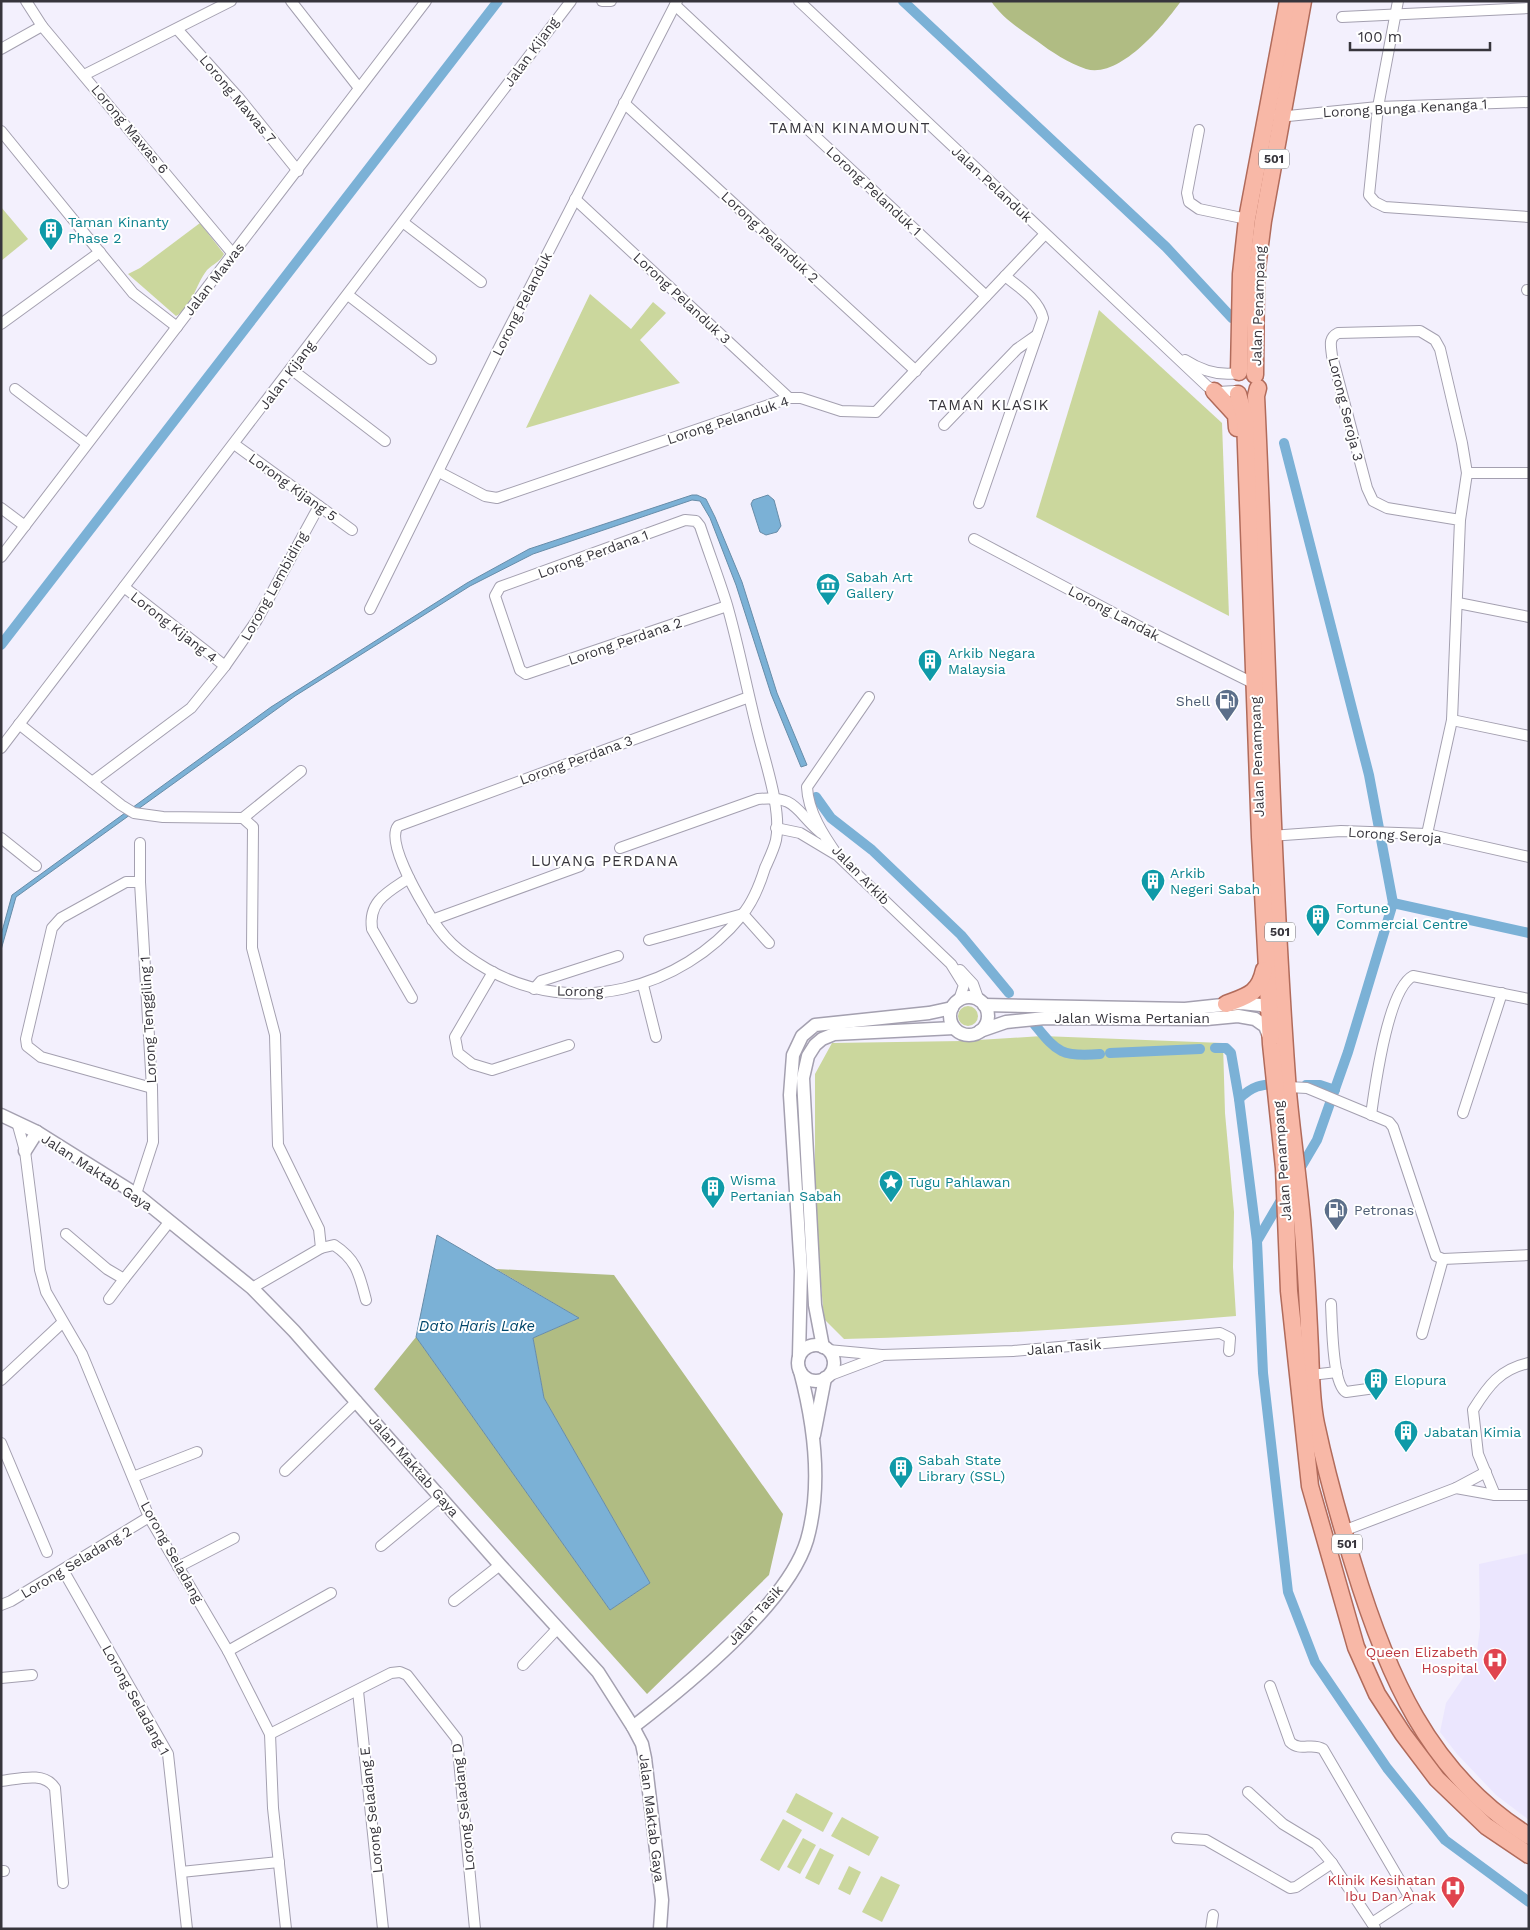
<svg xmlns="http://www.w3.org/2000/svg" width="1530" height="1930" font-family="'Work Sans',sans-serif">
<style>
.built{fill:#ebe6fe}
.green{fill:#cbd79d}
.forest{fill:#b0bc83}
.water{fill:#7bb1d6;stroke:#678ca8}
.lines{fill:none;stroke-linecap:round;stroke-linejoin:round}
.canal{stroke:#7bb1d6;stroke-width:10}
.minor-casing{stroke:#a4a0b0;stroke-width:12}
.tertiary-casing{stroke:#a4a0b0;stroke-width:15}
.primary-casing{stroke:#b16b5b;stroke-width:19}
.minor{stroke:#fff;stroke-width:10}
.tertiary{stroke:#fff;stroke-width:12}
.primary{stroke:#f8b8a7;stroke-width:16}
.labels{text-anchor:middle;dominant-baseline:central;stroke-width:4;stroke-linejoin:round;paint-order:stroke}
.shield{fill:#fff;stroke:#737276;stroke-width:1}
.shield-label{font-size:12px;font-weight:bold;fill:#37353c}
.street-label{font-size:14px;fill:#37353c;stroke:#fff}
.culture-label{font-size:14px;fill:#0d838f;stroke:#fff;text-anchor:start}
.service-label{font-size:14px;fill:#4e5e75;stroke:#fff;text-anchor:end}
.health-label{font-size:14px;fill:#be3a42;stroke:#fff;text-anchor:end}
.neighbourhood-label{font-size:15px;letter-spacing:1px;fill:#37353c;stroke:#fff}
.water-label{font-size:15px;font-style:italic;fill:#00466a;stroke:#fff}
</style>
<rect width="100%" height="100%" fill="#f3f0fd"/>
<path class="built" d="M1529 1553V1820L1496 1795 1457 1754 1440 1732 1446 1703 1476 1659 1480 1627 1479 1564Z"/>
<g class="green">
<path d="M1 207 28 239 1 261Z"/>
<path d="M200 223 224 254C220 262 213 264 207 270 195 285 193 307 176 316L128 274 140 268Z"/>
<path d="M590 294 631 329 653 302 666 313 640 340 680 383 526 428Z"/>
<path d="M1099 310 1222 423 1229 616 1036 517Z"/>
<circle cx="968" cy="1016" r="10"/>
<path d="M1042 1036 1223 1043 1225 1113 1234 1212 1233 1267 1236 1316C1105 1327 975 1336 844 1339L824 1319 815 1213V1074L832 1043 962 1041Z"/>
<path d="M796 1793 833 1813 823 1832 786 1812Z"/>
<path d="M842 1817 879 1837 869 1856 831 1836Z"/>
<path d="M783 1819 802 1830 779 1871 760 1860Z"/>
<path d="M803 1838 816 1845 800 1874 787 1867Z"/>
<path d="M820 1848 834 1855 819 1885 805 1878Z"/>
<path d="M849 1866 861 1872 850 1895 838 1889Z"/>
<path d="M881 1876 900 1885 882 1922 862 1912Z"/>
</g>
<g class="forest">
<path d="M991 1H1181C1164 25 1120 79 1086 69 1069 63 1051 52 1037 41 1020 29 1002 18 991 1Z"/>
<path d="M496 1269 614 1275 783 1514 769 1575 647 1694 374 1389 416 1337 610 1610 650 1583 544 1398 533 1338 579 1318Z"/>
</g>
<g class="water">
<path d="M692 495H697L706 499 715 517 742 582 777 693 807 765 801 767 771 694 736 585 710 518 700 501 692 500 533 554 470 586 295 696 16 897 1 950V935L12 895 271 707 467 583 529 549Z"/>
<path d="M768 495 774 500 781 526 777 532 766 535 760 532 751 504 753 500Z"/>
<path d="M437 1235 579 1318 533 1338 544 1398 650 1583 610 1610 416 1337Z"/>
</g>
<g class="lines">
<g class="canal">
<path d="M903 1 1166 247 1232 318"/>
<path d="M1284 443 1369 775 1393 903 1348 1052 1317 1140 1297 1174"/>
<path d="M1 645 498 1"/>
<path d="M816 797 831 818 872 850 961 935 1009 993"/>
<path d="M1393 903 1529 933"/>
<path d="M1030 1019C1056 1050 1058 1058 1100 1054"/>
<path d="M1215 1048H1226L1231 1053 1239 1099"/>
<path d="M1110 1053 1200 1049"/>
<path d="M1306 1085H1320L1335 1090"/>
<path d="M1284 1195 1257 1241 1263 1373 1288 1592 1315 1662 1387 1768 1445 1840 1529 1902"/>
<path d="M1257 1241 1239 1099C1252 1086 1261 1084 1279 1084"/>
</g>
<defs>
<g id="minor">
<path d="M26 1 42 26 233 254"/>
<path d="M291 1 359 88"/>
<path d="M602 1H611"/>
<path d="M799 1 1207 386 1218 392 1235 391"/>
<path d="M1398 1 1378 107 1369 195 1375 202 1385 207 1529 217"/>
<path d="M675 5 986 296"/>
<path d="M1342 17 1529 8"/>
<path d="M177 29 239 98 298 171"/>
<path d="M1 49 42 26"/>
<path d="M84 75 231 1"/>
<path d="M624 103 916 371"/>
<path d="M1278 117 1378 107 1529 102"/>
<path d="M1199 130 1187 193 1189 202 1199 209 1247 219"/>
<path d="M1 131 133 293 177 327"/>
<path d="M575 199 789 398"/>
<path d="M404 223 481 282"/>
<path d="M1527 290H1529"/>
<path d="M348 295 431 359"/>
<path d="M1 324 100 252"/>
<path d="M1185 360C1202 371 1219 376 1238 373"/>
<path d="M291 369 385 441"/>
<path d="M15 389 86 443"/>
<path d="M944 425 1017 349 1037 335"/>
<path d="M234 444 352 530"/>
<path d="M439 472 485 496 497 498 789 398H801L841 411 876 412 1045 234"/>
<path d="M1467 473H1529"/>
<path d="M979 503 1043 318C1039 300 1019 287 1005 276"/>
<path d="M1 508 25 526"/>
<path d="M974 539 1140 627 1255 684"/>
<path d="M1 557C142 371 284 186 426 1"/>
<path d="M124 587 225 666"/>
<path d="M1458 603 1529 617"/>
<path d="M727 606 526 674 520 670 495 596 500 587 685 520 696 521 700 526C709 553 719 579 727 605 739 647 747 690 758 733 765 762 782 810 776 840 774 849 769 859 765 868 760 884 753 902 742 915 681 990 573 1018 487 969 458 952 443 939 426 909 417 894 386 841 398 826L749 697"/>
<path d="M370 609 500 346 677 1"/>
<path d="M869 697 807 787C808 812 824 836 838 856L951 964 964 985 959 1000"/>
<path d="M1452 720 1529 736"/>
<path d="M19 724 121 805 134 813 163 817 243 818 301 771"/>
<path d="M1 748 571 1"/>
<path d="M92 782 191 708 225 666 257 620 319 506"/>
<path d="M243 818 253 827 252 948 275 1035 278 1145 319 1229 321 1248 252 1288"/>
<path d="M776 828 800 833 835 854"/>
<path d="M1427 834 1452 720 1460 520 1467 473 1462 443 1440 349 1435 340 1420 331 1338 333C1328 338 1331 346 1332 356L1367 488 1373 501 1387 508 1460 520"/>
<path d="M1270 836 1341 831 1427 834 1529 857"/>
<path d="M1 838 36 866"/>
<path d="M620 848 758 799C797 795 795 811 821 833"/>
<path d="M409 878C388 892 368 901 372 929L412 998"/>
<path d="M140 882H126L61 918 52 928 26 1039 27 1046 41 1057 152 1088"/>
<path d="M432 920 580 866"/>
<path d="M649 940 743 914 769 943"/>
<path d="M960 970 973 984 979 1001"/>
<path d="M493 972 455 1037 458 1053 472 1064 492 1070 569 1045"/>
<path d="M643 985 656 1037"/>
<path d="M534 989 541 981 618 956"/>
<path d="M1288 1087 1307 1088 1389 1122 1393 1127 1436 1256 1443 1259 1529 1255"/>
<path d="M1463 1113 1502 993"/>
<path d="M1371 1115C1375 1086 1388 989 1413 976L1529 999"/>
<path d="M17 1122 25 1151 40 1270 46 1292 82 1354 149 1517 228 1651 270 1734 273 1808 286 1929"/>
<path d="M136 1194 153 1142 152 1088 140 882V843"/>
<path d="M66 1234 107 1269 124 1279 170 1221"/>
<path d="M321 1248 334 1245C357 1260 359 1274 366 1300"/>
<path d="M109 1299 124 1279"/>
<path d="M1331 1304C1332 1321 1332 1384 1346 1392L1375 1388"/>
<path d="M1422 1334 1443 1259"/>
<path d="M828 1350 882 1355 1013 1351 1220 1333 1230 1338 1229 1351"/>
<path d="M1311 1375 1337 1372"/>
<path d="M828 1376 881 1356"/>
<path d="M1 1380 62 1323"/>
<path d="M1 1443 47 1552"/>
<path d="M285 1471 357 1401"/>
<path d="M133 1477 197 1452"/>
<path d="M1456 1488 1495 1495H1529"/>
<path d="M1495 1495 1478 1454 1473 1410C1488 1386 1500 1369 1529 1363"/>
<path d="M1343 1531 1456 1488 1486 1472"/>
<path d="M381 1546 440 1497"/>
<path d="M178 1567 234 1538"/>
<path d="M63 1570 168 1754 187 1929"/>
<path d="M454 1601 500 1565"/>
<path d="M1 1605 11 1601 149 1517"/>
<path d="M228 1651 331 1593"/>
<path d="M523 1665 558 1628"/>
<path d="M1 1678 32 1675"/>
<path d="M1270 1686 1290 1742C1300 1752 1312 1742 1323 1749L1410 1898 1372 1923"/>
<path d="M358 1691 383 1929"/>
<path d="M270 1734 391 1673 400 1672 407 1675 457 1739 475 1929"/>
<path d="M1 1781C19 1779 44 1771 55 1788L63 1883"/>
<path d="M1248 1792 1283 1824 1316 1844 1332 1863 1375 1928"/>
<path d="M1177 1838 1206 1840 1290 1888 1296 1887 1332 1863"/>
<path d="M1 1871H4"/>
<path d="M181 1872 279 1862"/>
<path d="M1211 1929 1213 1915"/>
</g>
<g id="tertiary">
<circle cx="969" cy="1016" r="19"/>
<path d="M984 1005 1185 1009 1241 1003 1261 1005 1269 1009"/>
<path d="M980 1031 1006 1022 1045 1018 1206 1019 1238 1016 1255 1019 1265 1026 1270 1039"/>
<path d="M1 1115 37 1132 136 1194 252 1288 294 1331 500 1565 598 1672 633 1727 642 1744 645 1758 662 1900 660 1929"/>
<path d="M25 1151 37 1132"/>
<circle cx="816" cy="1363" r="18"/>
<path d="M823 1347 815 1305 803 1078 808 1056 815 1045 822 1039 834 1034 954 1028"/>
<path d="M799 1356 801 1271 790 1095 793 1055 802 1036 815 1025 929 1013 952 1008"/>
<path d="M814 1435 825 1378"/>
<path d="M633 1727C686 1686 788 1604 807 1540 822 1487 814 1424 800 1371"/>
</g>
<g id="primary">
<path d="M1239 372 1241 274 1247 219 1288 1"/>
<path d="M1255 375 1256 276 1263 221 1303 1"/>
<path d="M1258 388 1256 396C1267 628 1271 860 1288 1092 1292 1135 1298 1177 1302 1220 1306 1263 1308 1306 1310 1349 1311 1373 1311 1400 1316 1424 1326 1471 1339 1518 1353 1563 1386 1672 1428 1774 1529 1836"/>
<path d="M1214 391 1236 415 1237 428"/>
<path d="M1238 394 1245 419 1260 837 1271 1044 1284 1168 1289 1291 1310 1486 1356 1647 1377 1694 1403 1734 1437 1779 1486 1826 1529 1855"/>
<path d="M1226 1004C1247 996 1259 994 1264 970"/>
</g>
</defs>
<use href="#minor" class="minor-casing"/>
<use href="#tertiary" class="tertiary-casing"/>
<use href="#primary" class="primary-casing"/>
<use href="#minor" class="minor"/>
<use href="#tertiary" class="tertiary"/>
<use href="#primary" class="primary"/>
</g>
<defs>
<symbol id="building-pin" viewBox="-11 -11 22 30"><path d="M0 17L-7.5 6A9.5 9.5 0 1 1 7.5 6Z" fill="#0f9aa8" stroke="#fff"/><path d="M-4-6H4V6H1V3H-1V6H-4ZM-2.5-4.3h1.7v1.8h-1.7ZM.8-4.3h1.7v1.8H.8ZM-2.5-1h1.7V.8h-1.7ZM.8-1h1.7V.8H.8Z" fill="#fff"/></symbol>
<symbol id="museum-pin" viewBox="-11 -11 22 30"><path d="M0 17L-7.5 6A9.5 9.5 0 1 1 7.5 6Z" fill="#0f9aa8" stroke="#fff"/><path d="M0-6L6-3V-2H-6V-3ZM-5-1h2V3h-2ZM-1-1h2V3h-2ZM3-1h2V3H3ZM-6 4H6V6H-6Z" fill="#fff"/></symbol>
<symbol id="fuel-pin" viewBox="-11 -11 22 30"><path d="M0 17L-7.5 6A9.5 9.5 0 1 1 7.5 6Z" fill="#5c6f8a" stroke="#fff"/><path d="M-5.5-6h7V0h2V4h1.3V-2.5L3-4.5l.8-.8L6-3V5H2.5V1h-1V6h-7ZM-4.2-4.7v3.2H.2V-4.7Z" fill="#fff"/></symbol>
<symbol id="sight-pin" viewBox="-11 -11 22 30"><path d="M0 17L-7.5 6A9.5 9.5 0 1 1 7.5 6Z" fill="#0f9aa8" stroke="#fff"/><path d="M0-6L1.8-2.2L6-1.7L2.9 1.2L3.7 5.4L0 3.3L-3.7 5.4L-2.9 1.2L-6-1.7L-1.8-2.2Z" fill="#fff"/></symbol>
<symbol id="hospital-pin" viewBox="-11 -11 22 30"><path d="M0 17L-7.5 6A9.5 9.5 0 1 1 7.5 6Z" fill="#e0444e" stroke="#fff"/><path d="M-5-5h3v3.5h4V-5h3V5h-3V1.5h-4V5h-3Z" fill="#fff"/></symbol>
</defs>
<g fill-rule="evenodd">
<use href="#building-pin" x="37" y="216" width="28" height="38"/>
<use href="#museum-pin" x="814" y="571" width="28" height="38"/>
<use href="#building-pin" x="916" y="647" width="28" height="38"/>
<use href="#fuel-pin" x="1213" y="687" width="28" height="38"/>
<use href="#building-pin" x="1139" y="867" width="28" height="38"/>
<use href="#building-pin" x="1304" y="902" width="28" height="38"/>
<use href="#sight-pin" x="877" y="1168" width="28" height="38"/>
<use href="#building-pin" x="699" y="1174" width="28" height="38"/>
<use href="#fuel-pin" x="1322" y="1196" width="28" height="38"/>
<use href="#building-pin" x="1362" y="1366" width="28" height="38"/>
<use href="#building-pin" x="1392" y="1418" width="28" height="38"/>
<use href="#building-pin" x="887" y="1454" width="28" height="38"/>
<use href="#hospital-pin" x="1481" y="1646" width="28" height="38"/>
<use href="#hospital-pin" x="1439" y="1874" width="28" height="38"/>
</g>
<g class="labels">
<g class="shield">
<rect x="1259" y="149.5" width="30" height="19" rx="4"/>
<rect x="1265" y="922.5" width="30" height="19" rx="4"/>
<rect x="1332" y="1534.5" width="30" height="19" rx="4"/>
</g>
<g class="shield-label">
<text x="1274" y="159">501</text>
<text x="1280" y="932">501</text>
<text x="1347" y="1544">501</text>
</g>
<g class="street-label">
<text transform="translate(531 52) rotate(-54)">Jalan Kijang</text>
<text transform="translate(238 99) rotate(50)">Lorong Mawas 7</text>
<text transform="translate(1405 108) rotate(-3)">Lorong Bunga Kenanga 1</text>
<text transform="translate(130 129) rotate(50)">Lorong Mawas 6</text>
<text transform="translate(992 184) rotate(43)">Jalan Pelanduk</text>
<text transform="translate(874 191) rotate(43)">Lorong Pelanduk 1</text>
<text transform="translate(770 237) rotate(43)">Lorong Pelanduk 2</text>
<text transform="translate(214 279) rotate(-52)">Jalan Mawas</text>
<text transform="translate(682 298) rotate(43)">Lorong Pelanduk 3</text>
<text transform="translate(522 304) rotate(-63)">Lorong Pelanduk</text>
<text transform="translate(1258 306) rotate(-88)">Jalan Penampang</text>
<text transform="translate(287 375) rotate(-53)">Jalan Kijang</text>
<text transform="translate(1346 409) rotate(76)">Lorong Seroja 3</text>
<text transform="translate(728 420) rotate(-18)">Lorong Pelanduk 4</text>
<text transform="translate(293 487) rotate(36)">Lorong Kijang 5</text>
<text transform="translate(593 554) rotate(-20)">Lorong Perdana 1</text>
<text transform="translate(274 586) rotate(-61)">Lorong Lembiding</text>
<text transform="translate(1114 613) rotate(28)">Lorong Landak</text>
<text transform="translate(174 627) rotate(38)">Lorong Kijang 4</text>
<text transform="translate(625 641) rotate(-19)">Lorong Perdana 2</text>
<text transform="translate(1257 757) rotate(-92)">Jalan Penampang</text>
<text transform="translate(576 760) rotate(-20)">Lorong Perdana 3</text>
<text transform="translate(1395 835) rotate(4)">Lorong Seroja</text>
<text transform="translate(861 875) rotate(46)">Jalan Arkib</text>
<text transform="translate(580 991) rotate(1)">Lorong</text>
<text x="1132" y="1018">Jalan Wisma Pertanian</text>
<text transform="translate(148 1020) rotate(-93)">Lorong Tenggiling 1</text>
<text transform="translate(1282 1161) rotate(-94)">Jalan Penampang</text>
<text transform="translate(97 1172) rotate(33)">Jalan Maktab Gaya</text>
<text transform="translate(1064 1347) rotate(-5)">Jalan Tasik</text>
<text transform="translate(414 1466) rotate(49)">Jalan Maktab Gaya</text>
<text transform="translate(172 1552) rotate(61)">Lorong Seladang</text>
<text transform="translate(76 1562) rotate(-31)">Lorong Seladang 2</text>
<text transform="translate(755 1615) rotate(-48)">Jalan Tasik</text>
<text transform="translate(136 1700) rotate(61)">Lorong Seladang 1</text>
<text transform="translate(463 1807) rotate(-96)">Lorong Seladang D</text>
<text transform="translate(371 1810) rotate(-96)">Lorong Seladang E</text>
<text transform="translate(652 1818) rotate(83)">Jalan Maktab Gaya</text>
</g>
<g class="culture-label">
<text x="68" y="222">Taman Kinanty<tspan x="68" dy="16">Phase 2</tspan></text>
<text x="846" y="577">Sabah Art<tspan x="846" dy="16">Gallery</tspan></text>
<text x="948" y="653">Arkib Negara<tspan x="948" dy="16">Malaysia</tspan></text>
<text x="1170" y="873">Arkib<tspan x="1170" dy="16">Negeri Sabah</tspan></text>
<text x="1336" y="908">Fortune<tspan x="1336" dy="16">Commercial Centre</tspan></text>
<text x="730" y="1180">Wisma<tspan x="730" dy="16">Pertanian Sabah</tspan></text>
<text x="908" y="1182">Tugu Pahlawan</text>
<text x="1394" y="1380">Elopura</text>
<text x="1424" y="1432">Jabatan Kimia</text>
<text x="918" y="1460">Sabah State<tspan x="918" dy="16">Library (SSL)</tspan></text>
</g>
<g class="service-label">
<text x="1210" y="701">Shell</text>
<text x="1354" y="1210" text-anchor="start">Petronas</text>
</g>
<g class="health-label">
<text x="1478" y="1652">Queen Elizabeth<tspan x="1478" dy="16">Hospital</tspan></text>
<text x="1436" y="1880">Klinik Kesihatan<tspan x="1436" dy="16">Ibu Dan Anak</tspan></text>
</g>
<g class="neighbourhood-label">
<text x="850" y="128">TAMAN KINAMOUNT</text>
<text x="989" y="405">TAMAN KLASIK</text>
<text x="605" y="861">LUYANG PERDANA</text>
</g>
<g class="water-label">
<text x="477" y="1326">Dato Haris Lake</text>
</g>
</g>
<rect width="1530" height="1930" fill="none" stroke="#37353c" stroke-width="5"/>
<path d="M1350 42v8h140v-8" fill="none" stroke="#37353c" stroke-width="2.5"/>
<text x="1358" y="42" font-size="15" fill="#37353c" stroke="#ffffff" stroke-width="4" paint-order="stroke">100 m</text>
</svg>
